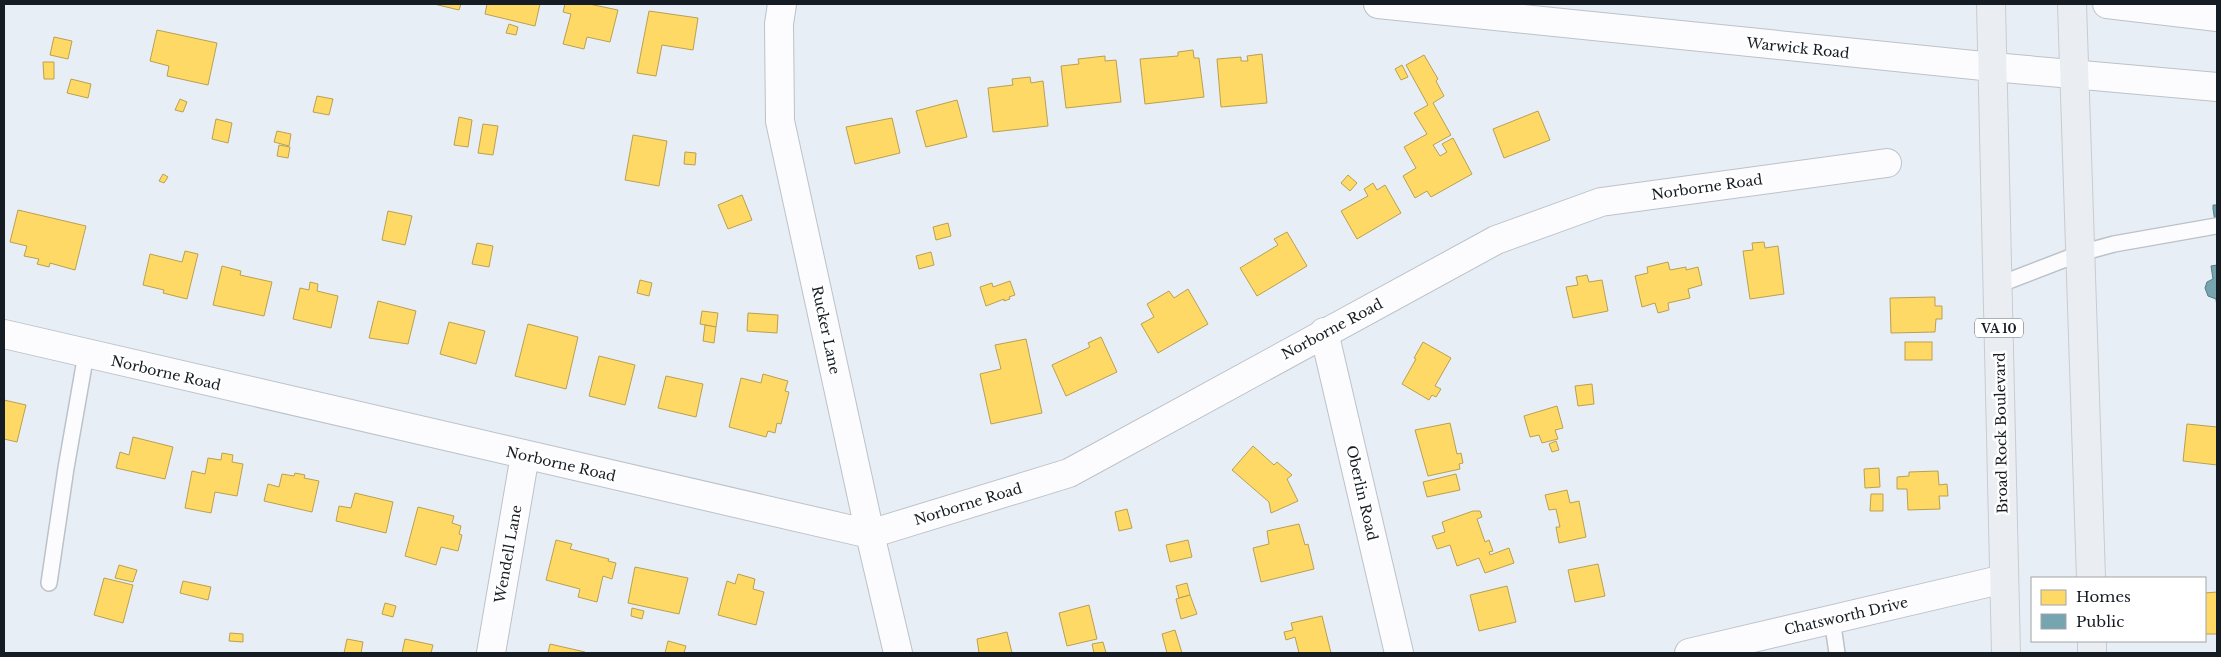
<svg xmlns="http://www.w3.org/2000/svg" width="2221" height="657" font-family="'Libre Baskerville',serif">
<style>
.homes{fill:#ffd966;stroke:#b9a052}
.public{fill:#76a5af;stroke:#597c85}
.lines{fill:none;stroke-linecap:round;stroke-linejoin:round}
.lane-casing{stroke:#bcc2c9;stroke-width:18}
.street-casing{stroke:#bcc2c9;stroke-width:30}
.secondary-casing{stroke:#bcc2c9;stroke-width:30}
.primary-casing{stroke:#c8cbcf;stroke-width:30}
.lane{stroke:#fcfcfe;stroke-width:15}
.street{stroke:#fcfcfe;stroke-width:28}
.secondary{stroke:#fcfcfe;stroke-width:28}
.primary{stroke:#eaeef3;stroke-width:28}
.labels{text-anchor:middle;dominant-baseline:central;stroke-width:5;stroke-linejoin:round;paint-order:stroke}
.shield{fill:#fff;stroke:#5c6066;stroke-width:1}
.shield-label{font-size:12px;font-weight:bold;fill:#161c24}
.street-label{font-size:14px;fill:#161c24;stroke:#fff}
</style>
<rect width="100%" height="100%" fill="#e8eef5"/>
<g class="homes">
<path d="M434 4H461L459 10Z"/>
<path d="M487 4H540L535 26 485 14Z"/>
<path d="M565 4H589L618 10 610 42 587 37 584 49 563 44 571 14 563 12Z"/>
<path d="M649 11 698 18 693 50 662 45 656 76 637 73Z"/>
<path d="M509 24 518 27 516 35 506 33Z"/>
<path d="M157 30 217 43 208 85 167 76 169 66 150 61Z"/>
<path d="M54 37 72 41 68 59 50 55Z"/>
<path d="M1193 50 1194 58H1199L1204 97 1145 104 1140 59 1178 56V52Z"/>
<path d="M1262 54 1267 103 1221 107 1217 59 1241 57V61H1248L1247 56Z"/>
<path d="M1424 55 1438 79 1436 81 1444 96 1433 103 1451 135 1433 145 1440 156 1447 152 1442 144 1453 138 1472 174 1431 197 1427 191 1415 198 1403 176 1416 168 1404 147 1427 134 1414 113 1428 105 1406 65Z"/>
<path d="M1105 56V61L1116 60 1121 102 1066 108 1061 66 1079 64 1078 59Z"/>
<path d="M43 62H54V79H44Z"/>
<path d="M1402 65 1408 77 1401 80 1395 69Z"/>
<path d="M1030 77 1031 83 1043 81 1048 126 993 132 988 88 1013 85 1012 79Z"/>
<path d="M71 79 91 84 88 98 67 93Z"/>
<path d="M317 96 333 99 329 115 313 112Z"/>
<path d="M180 99 187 102 183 112 175 110Z"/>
<path d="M957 100 967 137 926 147 916 111Z"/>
<path d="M1538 111 1550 140 1504 158 1493 129Z"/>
<path d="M459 117 472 120 468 147 454 145Z"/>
<path d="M892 118 900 153 855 164 846 127Z"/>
<path d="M216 119 232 123 228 143 212 139Z"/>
<path d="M483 124 498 126 493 155 478 153Z"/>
<path d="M277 131 291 134 289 146 274 142Z"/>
<path d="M633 135 667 141 659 186 625 180Z"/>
<path d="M279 145 290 147 288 158 277 156Z"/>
<path d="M685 152 696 153 695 165 684 164Z"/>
<path d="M163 174 168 177 164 183 159 181Z"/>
<path d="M1348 175 1357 183 1350 191 1341 183Z"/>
<path d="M1373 183 1377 190 1385 185 1401 213 1357 239 1341 211 1368 196 1364 189Z"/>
<path d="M742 195 752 220 728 229 718 205Z"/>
<path d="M18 210 86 226 75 270 50 263 49 267 37 264 39 259 24 256 27 246 10 242Z"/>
<path d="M388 211 412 216 405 245 382 240Z"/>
<path d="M948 223 951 236 936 240 933 227Z"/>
<path d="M1287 232 1307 266 1257 296 1240 268 1278 245 1274 239Z"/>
<path d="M1764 242 1765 248 1778 246 1784 294 1750 299 1743 251 1753 250 1752 243Z"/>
<path d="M477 243 493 246 489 267 472 264Z"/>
<path d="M185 251 198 254 187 299 163 293 164 290 143 285 150 254 182 262Z"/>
<path d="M931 252 934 265 919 269 916 256Z"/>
<path d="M1668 262 1670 270 1686 267V270L1698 267 1702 285 1688 289 1690 298 1668 303 1669 310 1658 313 1655 303 1642 307 1635 276 1648 273 1647 267Z"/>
<path d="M222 266 241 271 240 275 272 282 264 316 213 305Z"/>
<path d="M1587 275 1589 282 1602 280 1608 311 1573 318 1566 287 1578 285 1576 277Z"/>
<path d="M640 280 652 283 649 296 637 293Z"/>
<path d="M1010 281 1015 295 1009 297 1010 299 1004 301V299L986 306 980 287 992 283 993 287Z"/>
<path d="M310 282 318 284 317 291 338 296 331 328 293 319 300 288 309 290Z"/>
<path d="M1188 289 1208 324 1158 353 1141 324 1154 317 1147 304 1169 291 1174 298Z"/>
<path d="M1935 297V306H1942V319H1936L1935 332 1891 333 1890 298Z"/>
<path d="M378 301 416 311 408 344 369 338Z"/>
<path d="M702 311 718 313 716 327 700 324Z"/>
<path d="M748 313 778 315 777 333 747 331Z"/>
<path d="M449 322 485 331 476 364 440 354Z"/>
<path d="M528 324 578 337 566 389 515 376Z"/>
<path d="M705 325 716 327 714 343 703 341Z"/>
<path d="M1101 337 1117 372 1066 396 1052 365 1090 347 1088 343Z"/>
<path d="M1026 339 1042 413 991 424 980 374 1001 369 995 345Z"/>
<path d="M1423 342 1451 358 1435 386 1441 389 1436 397 1432 395 1429 400 1402 384 1416 359 1414 358Z"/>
<rect x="1905" y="342" width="27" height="18"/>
<path d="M599 356 635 365 625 405 589 396Z"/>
<path d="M763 374 788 381 785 391 789 392 781 424 777 423 775 433 768 431 766 437 729 427 741 378 761 383Z"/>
<path d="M666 376 703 384 696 417 658 408Z"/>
<path d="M1592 384 1594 404 1578 406 1575 386Z"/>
<path d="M4 400 26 405 17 442 4 439Z"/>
<path d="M1557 406 1563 428 1555 430 1558 439 1542 443 1539 435 1530 437 1524 416Z"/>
<path d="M1450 423 1457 454 1461 453 1463 463 1459 464 1460 469 1428 476 1415 430Z"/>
<path d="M2187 424 2217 427V465L2183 461Z"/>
<path d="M133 437 173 447 165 479 116 468 120 452 129 455Z"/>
<path d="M1556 441 1559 450 1552 452 1549 444Z"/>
<path d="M1253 446 1274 465 1277 462 1292 475 1287 479 1298 501 1271 513 1269 502 1232 470Z"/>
<path d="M222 453 233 455 232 462 243 464 237 496 215 492 211 513 185 508 192 471 205 474 208 458 221 460Z"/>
<path d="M1879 468 1880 487 1865 488 1864 469Z"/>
<path d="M1938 471 1939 485 1947 484 1948 496H1939L1940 509 1908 510 1907 489H1897V477L1909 476V472Z"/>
<path d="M295 473 305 475 304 478 319 481 312 512 264 501 268 484 279 487 282 474 294 476Z"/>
<path d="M1456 474 1460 490 1427 497 1423 482Z"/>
<path d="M1567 490 1570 503 1579 501 1586 537 1559 543 1556 527H1560L1556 509 1549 510 1545 495Z"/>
<path d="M355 493 393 502 386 533 336 521 339 506 351 508Z"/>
<path d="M1871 494H1883V511H1870Z"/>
<path d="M418 507 454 516 452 523 461 526 459 534 462 535 458 551 441 547 436 565 405 556Z"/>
<path d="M1127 509 1132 528 1119 531 1115 512Z"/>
<path d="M1473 511H1480L1482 517 1477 519 1485 542 1489 540 1493 551 1489 552 1490 555 1509 548 1514 563 1485 573 1479 558 1457 566 1450 545 1437 549 1432 536 1445 532 1442 522Z"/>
<path d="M1299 524 1305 545 1308 544 1314 569 1261 582 1253 548 1269 544 1267 531Z"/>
<path d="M556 540 572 544 570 549 609 559 608 561 616 563 612 579 603 576 597 602 578 597 580 589 546 580Z"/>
<path d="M1188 540 1192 557 1170 562 1166 545Z"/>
<path d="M1598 564 1605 596 1575 602 1568 570Z"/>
<path d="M119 565 137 570 133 582 115 578Z"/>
<path d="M635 567 688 578 679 614 628 603Z"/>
<path d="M738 574 755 579 753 589 764 592 756 625 718 615 727 581 735 584Z"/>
<path d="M104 578 133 585 123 623 94 615Z"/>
<path d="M183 581 211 587 208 600 180 593Z"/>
<path d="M1187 583 1190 595 1179 598 1176 586Z"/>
<path d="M1507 586 1516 622 1479 631 1470 595Z"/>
<path d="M2217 592V634H2205V593Z"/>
<path d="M1190 595 1197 614 1181 619 1176 599Z"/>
<path d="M385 603 396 606 393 617 382 614Z"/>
<path d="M1089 605 1097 639 1067 646 1059 613Z"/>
<path d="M632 608 644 611 642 619 631 616Z"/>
<path d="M1322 616 1331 653H1299L1295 637 1286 640 1284 632 1293 630 1291 623Z"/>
<path d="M1175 630 1182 653H1167L1162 634Z"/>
<path d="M1007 632 1012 653H979L977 639Z"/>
<path d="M230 633 243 634V642L229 641Z"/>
<path d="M347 639 363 642 361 653H344Z"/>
<path d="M405 639 433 645 431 653H402Z"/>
<path d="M668 641 686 646 684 653H665Z"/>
<path d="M1103 642 1106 653H1094L1092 644Z"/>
<path d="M550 644 585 652 584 653H548Z"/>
</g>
<g class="public">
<path d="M2213 205H2217V234L2213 209Z"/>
<path d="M2217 265V307L2216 299 2208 296 2205 288 2207 282 2213 279 2211 266Z"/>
</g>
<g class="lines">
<defs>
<g id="lane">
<path d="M1998 285 2081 253 2114 244 2216 226"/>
<path d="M49 583 66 468 86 354"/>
<path d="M1832 619 1837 653"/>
</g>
<g id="street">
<path d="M782 4 779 24 780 121 870 534 898 653"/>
<path d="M1324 332 1399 653"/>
<path d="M4 334 870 534 1069 473 1496 240 1601 202 1887 163"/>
<path d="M491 653 525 455"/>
<path d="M1689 653 2004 579"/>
</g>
<g id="secondary">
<path d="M1378 4 1993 67 2217 87"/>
<path d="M2107 4 2217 17"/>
</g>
<g id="primary">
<path d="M1991 4 2006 653"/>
<path d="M2072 4 2091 578"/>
<path d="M2092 641V653"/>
</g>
</defs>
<use href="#lane" class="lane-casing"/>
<use href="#street" class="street-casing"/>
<use href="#secondary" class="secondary-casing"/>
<use href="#primary" class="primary-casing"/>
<use href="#lane" class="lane"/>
<use href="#street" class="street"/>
<use href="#secondary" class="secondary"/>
<use href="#primary" class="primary"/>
</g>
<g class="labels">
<rect class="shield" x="1975" y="318.5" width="48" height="19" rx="4"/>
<g class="shield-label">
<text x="1999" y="328">VA 10</text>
</g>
<g class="street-label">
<text transform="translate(1798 48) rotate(6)">Warwick Road</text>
<text transform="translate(1707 187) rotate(-8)">Norborne Road</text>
<text transform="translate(1332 329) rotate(-28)">Norborne Road</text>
<text transform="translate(826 330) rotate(78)">Rucker Lane</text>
<text transform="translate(166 373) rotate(13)">Norborne Road</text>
<text transform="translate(2001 433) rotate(-91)">Broad Rock Boulevard</text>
<text transform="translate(561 464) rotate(13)">Norborne Road</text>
<text transform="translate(1362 493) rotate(77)">Oberlin Road</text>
<text transform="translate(968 504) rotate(-17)">Norborne Road</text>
<text transform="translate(508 554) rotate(-80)">Wendell Lane</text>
<text transform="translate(1846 616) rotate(-13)">Chatsworth Drive</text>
</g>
</g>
<rect width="2221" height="657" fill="none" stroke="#161c24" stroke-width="10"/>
<rect x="2031" y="577" width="175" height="65" fill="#ffffff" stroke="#a2a4a7"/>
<rect x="2041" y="590" width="25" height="15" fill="#ffd966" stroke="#a2a4a7"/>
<text x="2076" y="602" font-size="15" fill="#161c24">Homes</text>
<rect x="2041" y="614" width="25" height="15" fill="#76a5af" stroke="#a2a4a7"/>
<text x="2076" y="627" font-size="15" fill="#161c24">Public</text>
</svg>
